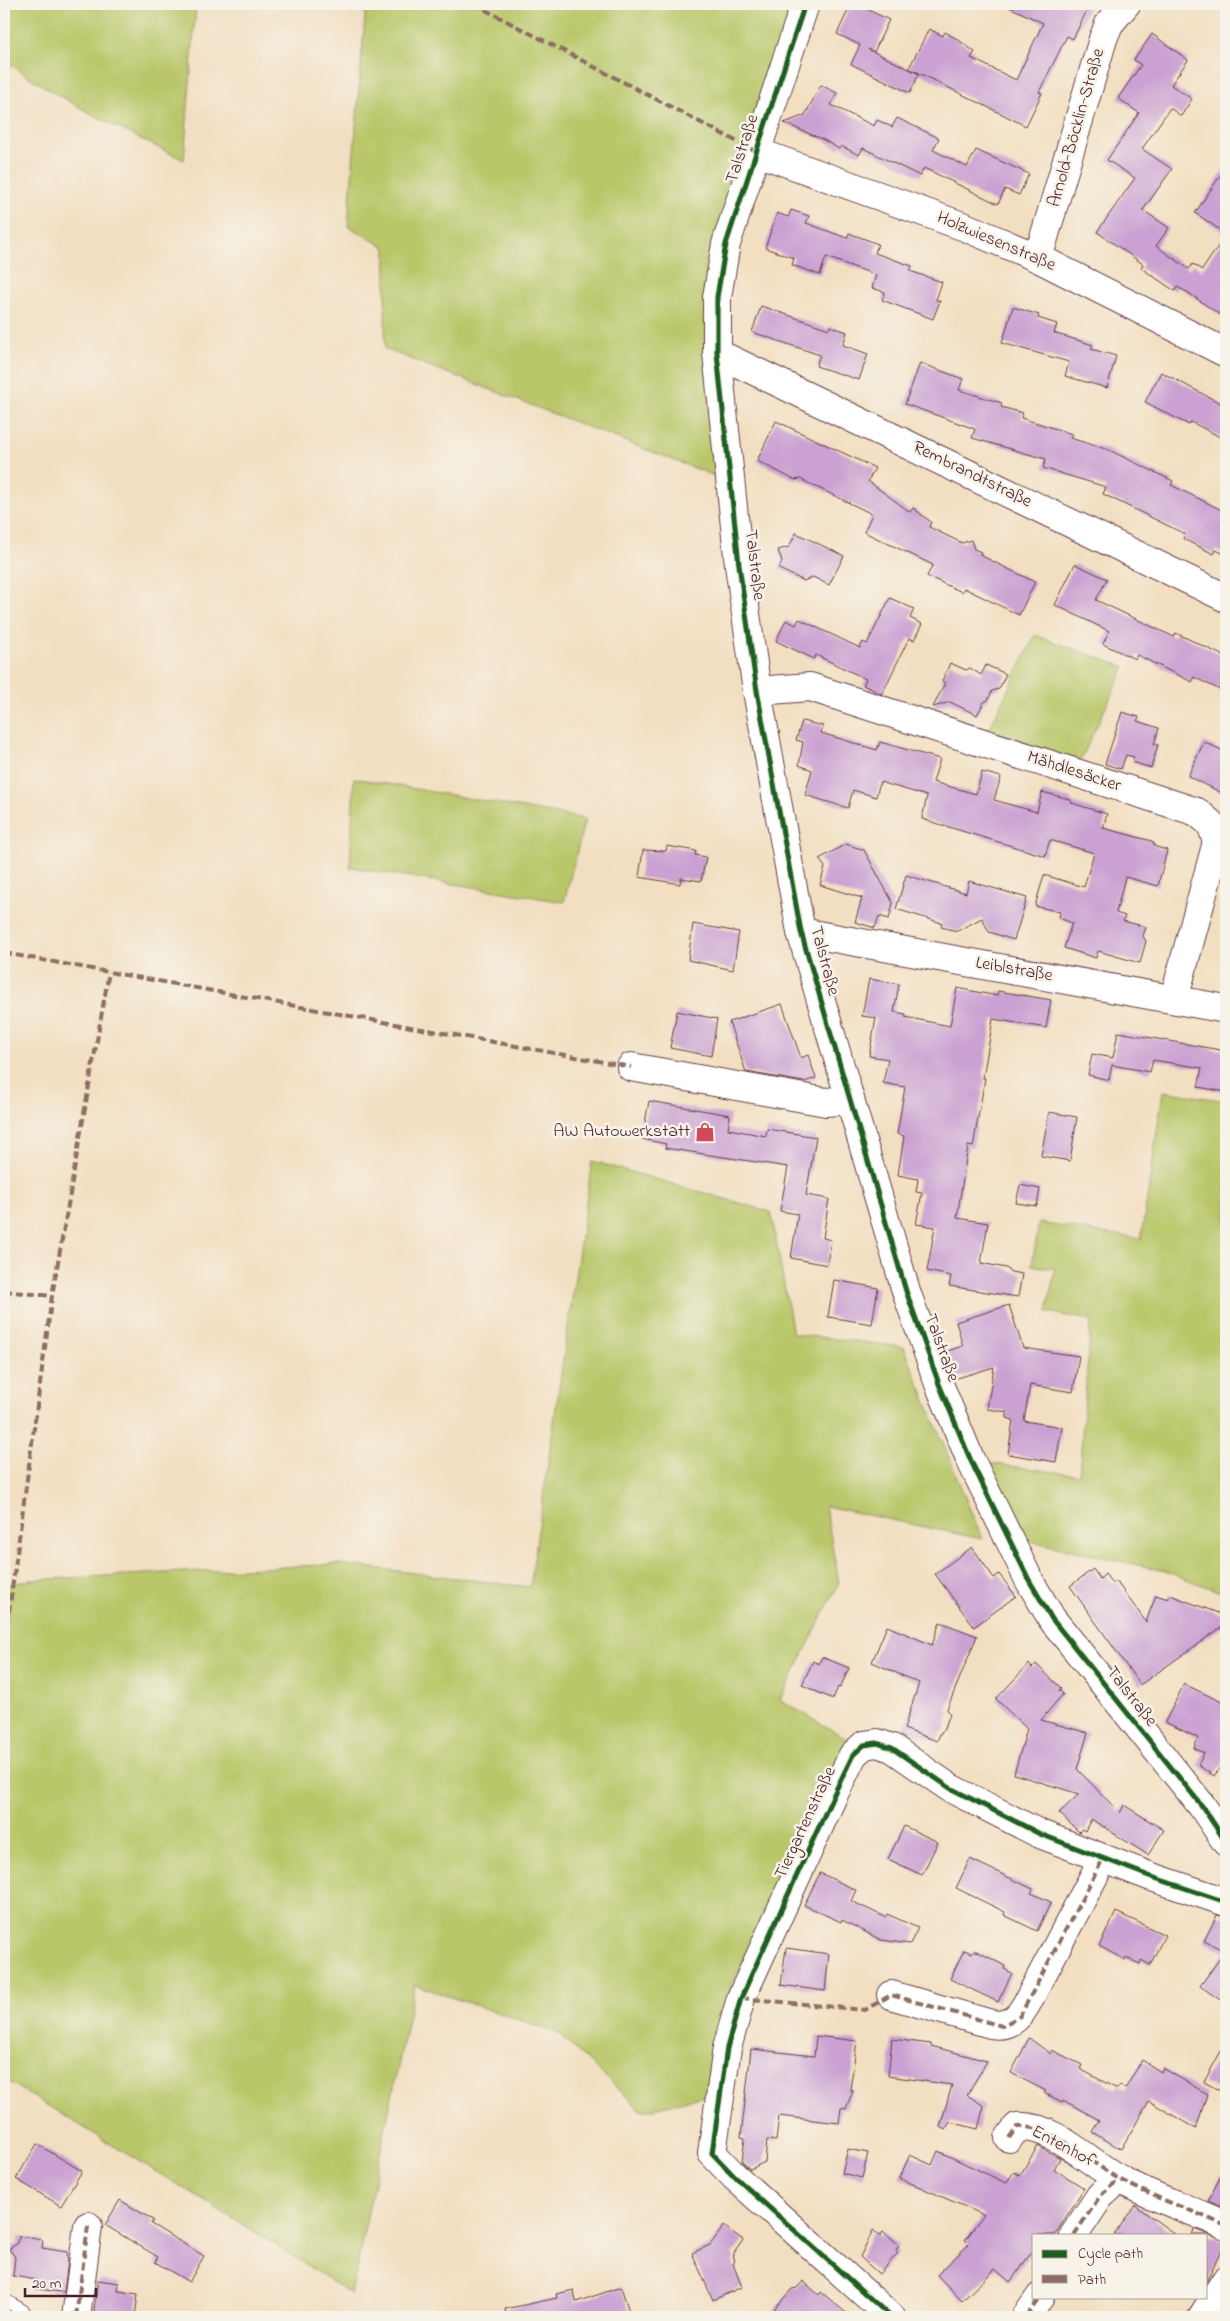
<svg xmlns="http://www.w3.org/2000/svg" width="1230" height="2321" font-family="'Indie Flower',sans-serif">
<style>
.green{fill:#b9c76a;stroke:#82734a}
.building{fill:#caa1d2}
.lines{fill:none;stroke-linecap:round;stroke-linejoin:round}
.minor-casing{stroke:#633c42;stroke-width:30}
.tertiary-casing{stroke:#633c42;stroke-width:30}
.minor{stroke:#fff;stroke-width:28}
.tertiary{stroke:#fff;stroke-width:28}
.quiet{stroke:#8d6e63;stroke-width:4;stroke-dasharray:8 4;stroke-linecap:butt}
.cycleway-casing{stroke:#f7f3e8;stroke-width:8}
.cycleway{stroke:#1b5e20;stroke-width:5}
.labels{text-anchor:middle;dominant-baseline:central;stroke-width:5;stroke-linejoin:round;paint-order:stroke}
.street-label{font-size:18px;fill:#4a1f2b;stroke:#f7f3e8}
.poi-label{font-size:18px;fill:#4a1f2b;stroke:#f7f3e8;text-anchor:end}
</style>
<rect width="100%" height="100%" fill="#f7f3e8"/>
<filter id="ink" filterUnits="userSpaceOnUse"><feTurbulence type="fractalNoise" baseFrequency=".02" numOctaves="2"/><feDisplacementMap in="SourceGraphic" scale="10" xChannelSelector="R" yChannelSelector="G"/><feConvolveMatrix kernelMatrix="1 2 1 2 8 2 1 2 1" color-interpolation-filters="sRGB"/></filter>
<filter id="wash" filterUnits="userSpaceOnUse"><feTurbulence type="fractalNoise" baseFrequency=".0096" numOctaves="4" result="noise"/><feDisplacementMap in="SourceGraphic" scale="20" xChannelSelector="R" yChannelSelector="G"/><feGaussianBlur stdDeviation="1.12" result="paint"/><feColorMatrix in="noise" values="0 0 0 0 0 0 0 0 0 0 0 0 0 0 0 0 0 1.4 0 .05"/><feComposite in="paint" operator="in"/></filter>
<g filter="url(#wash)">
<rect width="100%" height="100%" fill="#f2dfc1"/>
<g class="green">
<path d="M4 4H196L184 160C121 130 60 100 4 60Z"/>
<path d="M366 4H795L717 239 720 478 385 349 386 248 348 226Z"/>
<path d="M1035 635 1125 667 1080 761 988 731Z"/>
<path d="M354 778 585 819 564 902 350 867Z"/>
<path d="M1163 1091 1226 1101V1594L1165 1571 1008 1536 971 1461 1079 1475 1091 1320 1047 1312 1055 1269 1032 1265 1039 1223 1141 1239Z"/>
<path d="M592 1161 771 1212 793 1334 904 1347 982 1539 825 1506 839 1583 780 1700 853 1742 729 1991 709 2095 642 2111 558 2033 415 1985 351 2294 265 2238 4 2079V1586L29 1580 340 1564 530 1587Z"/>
</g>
<g id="blocks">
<g class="building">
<path d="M851 4H856L889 20 874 52 868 49 919 74 910 93 851 64 860 45 837 34Z"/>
<path d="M1003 4H1090L1073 39 1067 36 1039 92 1042 93 1026 126 909 68 929 29 943 36 945 32 957 39 975 52 971 58 1016 80 1043 23Z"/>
<path d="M1152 34 1188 60 1171 85 1192 99 1181 116 1170 108 1142 149 1172 169 1143 210 1169 228 1156 246 1189 269 1193 264 1202 270 1226 235V319L1187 292 1177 287 1175 291 1141 268 1143 264 1097 232 1135 178 1107 160 1139 113 1118 98 1141 65 1134 60Z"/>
<path d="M821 85 837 93 831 105 874 126 877 120 892 127 897 118 939 138 933 150 967 167 976 150 1029 174 1019 195 1005 189 998 204 924 168 920 176 863 148 859 155 841 146 839 149 824 140 784 123 805 115Z"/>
<path d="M1226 167V234L1195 213Z"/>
<path d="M791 210 809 216 806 223 847 238 849 233 878 244 875 253 912 266 910 271 942 282 936 300 940 301 933 319 882 300 885 292 872 288 876 275 826 257 820 275 792 265 794 258 765 248 777 213 788 217Z"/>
<path d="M761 306 829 329 830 326 847 332 843 345 868 354 859 380 816 366 820 355 752 332Z"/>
<path d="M1013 307 1039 315 1038 318 1057 324 1054 333 1093 345 1091 349 1116 356 1107 388 1065 376 1069 362 1002 343Z"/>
<path d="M920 363 963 379 959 390 1002 403 1001 407 1023 413 1021 418 1072 434 1070 438 1109 450 1173 481 1171 485 1226 512V555L1216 550 1214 554 1183 539 1185 534 1103 494 1106 487 1043 468 1046 459 972 438 975 429 905 404Z"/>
<path d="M1161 372 1226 406V440L1191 422 1189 425 1145 402Z"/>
<path d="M776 421 875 468 868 481 910 512 913 508 931 522 929 527 962 543 971 540 974 549 981 552 980 555 1035 582 1019 615 964 588 962 592 927 576 933 565 864 532 872 514 800 479 795 480 757 461Z"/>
<path d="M796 533 844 556 829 585 813 577 804 581 779 569 782 561 778 550 789 547Z"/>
<path d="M1075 564 1107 579 1096 600 1174 637 1176 633 1226 657V693L1194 677 1192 682 1137 655 1135 659 1103 644 1109 631 1055 605Z"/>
<path d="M890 598 914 609 910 618 922 624 914 640 909 638 882 694 863 685 866 679 816 655 814 659 776 641 786 620 796 625 799 619 860 648 863 642 867 644Z"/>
<path d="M950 663 966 670 970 668 981 675 986 665 1006 674 999 689 992 691 988 700 984 702 977 715 950 702 933 707 945 683 942 681Z"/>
<path d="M1122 712 1139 717 1137 721 1159 728 1154 744 1158 745 1151 768 1132 762 1134 757 1126 755 1121 769 1105 764Z"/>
<path d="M802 721 823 726 821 733 877 750 880 742 940 759 933 782 976 794 982 772 1001 777 994 800 1015 806 1037 812 1042 792 1070 799 1072 803 1107 814 1103 828 1152 841 1156 847 1167 850 1158 886 1125 877 1116 913 1125 916 1123 921 1146 927 1143 936 1146 941 1140 963 1098 951 1096 958 1064 948 1072 923 1059 918 1060 912 1035 906 1044 875 1084 887 1094 853 1050 840 1045 856 922 819 927 796 880 782 876 797 853 790 848 808 805 795 812 770 799 765 803 742 796 740Z"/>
<path d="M1204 742 1226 752V795L1188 776Z"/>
<path d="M846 844 864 850 893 903 889 919 879 916 875 928 855 922 862 898 820 885 825 867 819 859Z"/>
<path d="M667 846 696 851 695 855 706 857 701 881 681 878 680 884 639 877 643 850 666 851Z"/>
<path d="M906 875 966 893 969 881 1027 898 1014 940 989 932 982 918 957 931 941 927 942 923 896 909Z"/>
<path d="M693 924 739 932 733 970 688 960Z"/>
<path d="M869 979 899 984 894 1012 906 1014 905 1017 950 1026 957 988 997 996 998 991 1051 1000 1046 1028 993 1019 983 1078H985L973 1147 968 1146 957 1218 988 1223 981 1263 1006 1268 1011 1272 1022 1274 1018 1297 949 1286 951 1276 927 1271 935 1227 916 1224 922 1193 916 1192 918 1179 898 1175 904 1136 897 1134 905 1087 883 1083 888 1059 869 1056 876 1018 862 1016Z"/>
<path d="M782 1004 801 1058 808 1055 816 1078 804 1082 746 1072 729 1022Z"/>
<path d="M677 1011 717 1019 711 1056 670 1048Z"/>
<path d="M1118 1032 1226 1051V1092L1198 1087 1202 1068 1153 1060 1150 1072 1112 1065 1109 1080 1088 1075 1092 1054 1113 1058Z"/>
<path d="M649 1101 730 1115 728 1129 766 1136 767 1129 816 1137 806 1195 829 1199 823 1238 831 1240 827 1265 791 1258 798 1214 780 1211 788 1167 665 1148 666 1144 642 1139Z"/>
<path d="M1049 1112 1077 1117 1070 1161 1041 1156Z"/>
<path d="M1020 1185 1040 1189 1037 1206 1016 1203Z"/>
<path d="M834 1280 878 1288 872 1324 828 1317Z"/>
<path d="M1009 1305 1023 1348 1079 1356 1073 1392 1030 1385 1024 1421 1062 1427 1056 1462 1008 1454 1013 1420 1007 1418V1412L987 1409 994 1367 954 1379 944 1352 963 1346 956 1322Z"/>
<path d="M972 1547 994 1578 999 1574 1016 1596 974 1627 935 1574Z"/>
<path d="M1093 1569 1100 1579 1105 1574 1112 1583 1116 1581 1146 1622 1156 1595 1168 1599 1170 1595 1226 1616V1624L1140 1685 1070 1586Z"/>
<path d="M940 1622 977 1636 947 1709 950 1714 944 1730 941 1732 937 1741 904 1729 919 1683 872 1662 887 1626 932 1645Z"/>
<path d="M822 1657 849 1668 840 1688 838 1687 833 1699 802 1685 813 1661 819 1664Z"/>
<path d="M1029 1664 1032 1668 1036 1664 1061 1688 1059 1690 1063 1694 1041 1720 1088 1733 1077 1769 1120 1813 1124 1805 1164 1830 1148 1855 1091 1819 1085 1831 1082 1829 1079 1832 1059 1813 1079 1794 1014 1774 1027 1729 996 1699Z"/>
<path d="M1184 1684 1226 1704V1759L1214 1776 1198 1765 1204 1753 1194 1748 1198 1738 1165 1722Z"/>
<path d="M904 1826 938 1842 922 1875 888 1859Z"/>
<path d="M970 1859 1033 1889 1031 1893 1051 1902 1037 1931 1004 1915 1005 1912 956 1888Z"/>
<path d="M820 1873 856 1890 851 1901 885 1917 887 1914 918 1928 910 1944 881 1940 842 1920 841 1922 804 1905Z"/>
<path d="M1116 1912 1165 1935 1150 1965 1141 1960 1140 1964 1126 1958 1125 1960 1099 1946Z"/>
<path d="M1217 1915 1226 1917V2004L1200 1986 1225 1951 1204 1941Z"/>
<path d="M786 1948 829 1954 825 1991 781 1985Z"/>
<path d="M964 1950 972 1953 974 1950 990 1958 1005 1966 1004 1969 1012 1973 998 2002 950 1979Z"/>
<path d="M816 2036 857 2041 850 2090H853L846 2109 841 2108 839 2123 779 2116 776 2141 767 2140 765 2162 750 2169 742 2162 745 2138 741 2137 751 2049 814 2056Z"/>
<path d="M1029 2038 1051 2054 1052 2050 1082 2065 1080 2069 1117 2089 1120 2085 1125 2089 1142 2060 1161 2072 1163 2068 1207 2094 1196 2129 1149 2101 1121 2149 1092 2132 1099 2120 1063 2100 1062 2102 1044 2093 1046 2091 1011 2073Z"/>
<path d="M892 2039 931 2044V2046L987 2061 967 2095 984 2106 978 2129 950 2122 945 2130 940 2127 952 2085 888 2076Z"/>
<path d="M1226 2042V2094L1204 2082Z"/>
<path d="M37 2144 82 2171 61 2206 16 2179Z"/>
<path d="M1038 2146 1060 2158 1054 2169 1084 2188 1055 2235H1034V2249L1010 2282 995 2269 962 2301 937 2275 969 2244 965 2240 984 2215 899 2178 910 2155 932 2165 938 2151 1006 2183 1014 2172 1020 2175Z"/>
<path d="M848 2149 868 2153 862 2178 842 2173Z"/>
<path d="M1226 2166V2209L1208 2201Z"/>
<path d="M120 2200 153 2220 151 2224 204 2256 189 2282 155 2262 158 2257 105 2225Z"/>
<path d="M1135 2205 1176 2235H1114Z"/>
<path d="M724 2226 743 2240 734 2253 733 2264 742 2287 713 2300 692 2253 710 2245Z"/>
<path d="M1194 2229 1226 2241 1206 2282V2235H1192Z"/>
<path d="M873 2230 880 2236 883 2232 899 2246 896 2250 898 2253 879 2274 860 2257Z"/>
<path d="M19 2236 43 2240 42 2248 67 2252 68 2261 64 2292 36 2289 37 2280 13 2276 15 2257 9 2249 18 2243Z"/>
<path d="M98 2280 119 2283 118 2291 138 2294 135 2317H93Z"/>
<path d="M803 2281 819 2295 821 2292 851 2317H784L774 2309 792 2289 797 2288Z"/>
<path d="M621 2287 631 2317H506L505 2309 557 2298 556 2294 574 2290 576 2302Z"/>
</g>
</g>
</g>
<g filter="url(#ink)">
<use href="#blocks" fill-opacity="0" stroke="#633c42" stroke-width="1"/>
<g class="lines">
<defs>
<g id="minor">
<path d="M805 4 726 244 717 297V353L739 565 757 691 801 932 906 1291 939 1384 971 1461 1029 1580 1052 1619 1202 1806 1226 1842"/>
<path d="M757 152 965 227 1038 258 1226 353"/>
<path d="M1038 258 1103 39 1109 24 1126 4"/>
<path d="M717 353 1226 598"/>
<path d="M757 691 810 687 1197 812 1211 824 1217 842 1174 999"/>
<path d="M801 932 1226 1009"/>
<path d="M631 1067 826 1102 850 1100"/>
<path d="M891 1995 991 2024C1008 2027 1017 2020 1026 2005L1103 1859"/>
<path d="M1009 2138 1017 2127C1053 2124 1090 2164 1121 2180 1154 2198 1192 2210 1226 2226"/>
<path d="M1074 2235 1100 2196 1119 2179"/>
<path d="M4 2309 18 2317"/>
<path d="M76 2317 88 2226"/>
<path d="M891 2317 734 2176 712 2153 727 2048 741 1998 833 1796 853 1755 864 1745 877 1743 892 1748 950 1788 1040 1834 1149 1876 1226 1902"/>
<path d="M1026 2317 1040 2297"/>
</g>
<path id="tertiary" d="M1202 2317 1226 2280"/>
</defs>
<use href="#minor" class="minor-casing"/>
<use href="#tertiary" class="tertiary-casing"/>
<use href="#minor" class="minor"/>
<use href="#tertiary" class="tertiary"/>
<g class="quiet">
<path d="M474 4 757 152"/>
<path d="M4 953 631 1067"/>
<path d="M4 1291 52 1296"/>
<path d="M4 1648 52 1296 109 972"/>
<path d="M741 1998 865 2010 891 1995 1002 2026 1020 2016 1103 1859"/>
<path d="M1009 2138 1017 2127C1053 2124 1090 2164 1121 2180 1154 2198 1192 2210 1226 2226"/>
<path d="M1074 2235 1100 2196 1119 2179"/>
<path d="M4 2309 18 2317"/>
<path d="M76 2317 88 2226"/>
<path d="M1026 2317 1040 2297"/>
</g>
<defs>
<g id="cycleway">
<path d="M805 4 726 244 717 297V353L739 565 757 691 801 932 906 1291 939 1384 971 1461 1029 1580 1052 1619 1202 1806 1226 1842"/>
<path d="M891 2317 734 2176 712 2153 727 2048 741 1998 833 1796 853 1755 864 1745 877 1743 892 1748 950 1788 1040 1834 1149 1876 1226 1902"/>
</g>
</defs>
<use href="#cycleway" class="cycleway-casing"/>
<use href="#cycleway" class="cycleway"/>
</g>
</g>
<defs>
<symbol id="shop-bare" viewBox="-9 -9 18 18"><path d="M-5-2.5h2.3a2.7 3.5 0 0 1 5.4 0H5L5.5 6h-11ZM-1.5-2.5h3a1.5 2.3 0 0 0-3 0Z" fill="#d1495b" stroke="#f7f3e8" stroke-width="2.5" paint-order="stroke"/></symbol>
</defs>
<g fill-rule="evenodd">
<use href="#shop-bare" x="691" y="1118" width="28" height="28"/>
</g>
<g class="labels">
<g class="street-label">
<text transform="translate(1077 128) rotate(-74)">Arnold-Böcklin-Straße</text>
<text transform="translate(743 149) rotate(-72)">Talstraße</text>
<text transform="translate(996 242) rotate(23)">Holzwiesenstraße</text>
<text transform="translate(972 475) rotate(26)">Rembrandtstraße</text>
<text transform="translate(754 565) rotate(83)">Talstraße</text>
<text transform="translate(1074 772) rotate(18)">Mähdlesäcker</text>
<text transform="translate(824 961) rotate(75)">Talstraße</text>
<text transform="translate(1014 970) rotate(10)">Leiblstraße</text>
<text transform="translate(941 1348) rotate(70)">Talstraße</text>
<text transform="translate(1131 1697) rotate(52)">Talstraße</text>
<text transform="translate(806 1823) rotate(-65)">Tiergartenstraße</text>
<text transform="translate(1063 2147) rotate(28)">Entenhof</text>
</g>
<g class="poi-label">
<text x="690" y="1132">AW Autowerkstatt</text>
</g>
</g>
<rect width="1230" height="2321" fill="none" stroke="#f7f3e8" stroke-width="20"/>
<rect x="1032" y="2234" width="175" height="65" fill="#f7f3e8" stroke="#b29e9c"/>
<rect x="1042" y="2250" width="25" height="8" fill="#1b5e20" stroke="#b29e9c"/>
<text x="1078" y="2258" font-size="15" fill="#4a1f2b">Cycle path</text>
<rect x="1042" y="2275" width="25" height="8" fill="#8d6e63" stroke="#b29e9c"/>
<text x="1078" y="2284" font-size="15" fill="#4a1f2b">Path</text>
<path d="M25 2288v8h71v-8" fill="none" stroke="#4a1f2b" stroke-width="2.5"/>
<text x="32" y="2288" font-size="15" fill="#4a1f2b" stroke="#f7f3e8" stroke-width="4" paint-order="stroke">20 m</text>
</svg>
